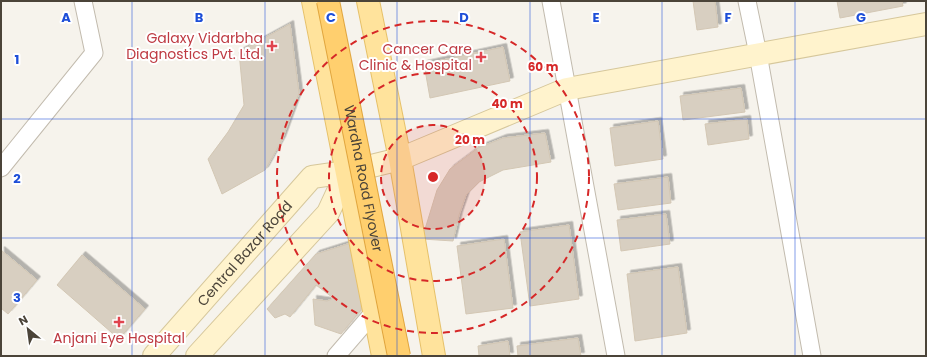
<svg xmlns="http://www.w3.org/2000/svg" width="927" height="357" font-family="Poppins,sans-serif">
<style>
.building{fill:#d8cfc1;stroke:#d3c7b4;filter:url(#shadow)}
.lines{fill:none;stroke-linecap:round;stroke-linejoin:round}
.street-casing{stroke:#c2bbae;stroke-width:19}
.secondary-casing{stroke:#d6c79b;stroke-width:24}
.primary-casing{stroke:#e6c16a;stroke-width:24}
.street{stroke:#fff;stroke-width:17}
.secondary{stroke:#fff3cd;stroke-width:22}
.primary{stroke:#ffe39c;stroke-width:22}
.highway-bridge-casing{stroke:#e0a43c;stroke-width:24;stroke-linecap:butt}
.highway-bridge{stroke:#ffcf6e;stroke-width:22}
.grid{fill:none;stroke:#1d4ed8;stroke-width:1;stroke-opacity:0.55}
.ring{fill:none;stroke:#d62828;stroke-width:2;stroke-dasharray:7 5}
.health-dot{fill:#e0444e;stroke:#fff;stroke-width:1.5}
.labels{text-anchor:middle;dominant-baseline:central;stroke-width:4;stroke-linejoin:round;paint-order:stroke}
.health-label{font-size:14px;fill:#be3a42;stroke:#fff;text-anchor:end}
.street-label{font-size:14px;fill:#4b4439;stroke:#fff}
.grid-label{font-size:13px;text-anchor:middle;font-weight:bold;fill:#1d4ed8;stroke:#fff;stroke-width:4;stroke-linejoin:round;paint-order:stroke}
.centre{fill:#d62828;stroke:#fff;stroke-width:2}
.ring-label{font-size:12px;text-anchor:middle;font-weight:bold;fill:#d62828;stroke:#fff;stroke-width:4;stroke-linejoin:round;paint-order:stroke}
</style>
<defs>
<filter id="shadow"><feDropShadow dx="3.5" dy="-3.5" stdDeviation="0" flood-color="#0004"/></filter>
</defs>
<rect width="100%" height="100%" fill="#f6f3ec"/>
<g class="building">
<path d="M693 1H715L718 27 697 30Z"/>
<path d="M837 1H902L903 6 840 18Z"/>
<path d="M290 24 299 93 282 140 265 170 222 194 208 159 228 132 244 105 239 52Z"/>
<path d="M503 47 510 81 430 98 424 64Z"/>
<path d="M741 88 745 112 683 120 680 96Z"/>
<path d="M747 119 749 139 708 145 705 124Z"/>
<path d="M658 121 663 159 615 166 610 128Z"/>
<path d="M545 133 551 162 503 170 479 182 466 195 459 215 453 241 422 239 437 190 450 169 478 148 503 138Z"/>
<path d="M668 177 671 203 618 210 614 184Z"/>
<path d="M666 214 670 244 621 251 617 220Z"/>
<path d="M569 225 579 299 530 306 520 232Z"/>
<path d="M504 239 513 308 466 314 457 246Z"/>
<path d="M351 243 362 275 361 310 341 334 315 325 313 299 327 301 332 299V297L316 285 290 317 285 314 275 318 267 309 316 254Z"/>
<path d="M1 250 37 280 8 314 1 308Z"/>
<path d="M82 255 145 309 119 339 57 285Z"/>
<path d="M678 267 687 333 635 341 627 274Z"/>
<path d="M578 338 581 356H518L517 346Z"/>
<path d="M508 341 510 356H479L478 346Z"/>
</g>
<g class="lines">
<defs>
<g id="street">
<path d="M551 1 616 356"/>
<path d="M747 1 758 54 812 356"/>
<path d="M1 168 94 53 83 1"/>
<path d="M336 356 374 312"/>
</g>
<g id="secondary">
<path id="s1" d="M154 356 312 177 347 172 400 159 567 89 926 24"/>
<path d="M197 356 328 213 347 172"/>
</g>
<g id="primary">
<path d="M313 1 383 356"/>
<path d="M368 1 400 159 434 356"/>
</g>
</defs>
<use href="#street" class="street-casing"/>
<use href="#secondary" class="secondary-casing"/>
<use href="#primary" class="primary-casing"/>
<use href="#street" class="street"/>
<use href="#secondary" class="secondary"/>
<use href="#primary" class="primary"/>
<defs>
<g id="highway-bridge">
<path id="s2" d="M328 1 399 356"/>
</g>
</defs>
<use href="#highway-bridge" class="highway-bridge-casing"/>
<use href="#highway-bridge" class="highway-bridge"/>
</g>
<path class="grid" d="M132 1V356M265 1V356M397 1V356M530 1V356M662 1V356M795 1V356M1 119H926M1 238H926"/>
<circle cx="433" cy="177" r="52" fill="#d62828" fill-opacity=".12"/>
<g class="ring">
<circle cx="433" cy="177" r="52"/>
<circle cx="433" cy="177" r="104"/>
<circle cx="433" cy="177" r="156"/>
</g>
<g class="health-dot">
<path d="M270 40h4v4h4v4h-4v4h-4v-4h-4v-4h4z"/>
<path d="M479 51h4v4h4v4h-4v4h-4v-4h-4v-4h4z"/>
<path d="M117 316h4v4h4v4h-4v4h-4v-4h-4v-4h4z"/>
</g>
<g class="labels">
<g class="health-label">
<text x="263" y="38">Galaxy Vidarbha<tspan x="263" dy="16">Diagnostics Pvt. Ltd.</tspan></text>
<text x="472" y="49">Cancer Care<tspan x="472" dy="16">Clinic &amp; Hospital</tspan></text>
<text x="119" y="338" text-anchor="middle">Anjani Eye Hospital</text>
</g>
<g class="street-label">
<text stroke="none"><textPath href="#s2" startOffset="181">Wardha Road Flyover</textPath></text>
<text stroke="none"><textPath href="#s1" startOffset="137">Central Bazar Road</textPath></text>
</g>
</g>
<g class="grid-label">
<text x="66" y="22">A</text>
<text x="199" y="22">B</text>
<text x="331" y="22">C</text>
<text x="464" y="22">D</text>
<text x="596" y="22">E</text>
<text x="728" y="22">F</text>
<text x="861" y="22">G</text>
<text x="17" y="64">1</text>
<text x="17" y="183">2</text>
<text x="17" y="302">3</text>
</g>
<circle cx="433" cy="177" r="6" class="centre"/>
<g class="ring-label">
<text x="543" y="71">60 m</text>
<text x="507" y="108">40 m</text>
<text x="470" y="144">20 m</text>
</g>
<rect width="927" height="357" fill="none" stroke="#4b4439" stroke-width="4"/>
<g transform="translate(28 329) rotate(331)" stroke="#ffffff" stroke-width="3" paint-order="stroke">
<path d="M0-3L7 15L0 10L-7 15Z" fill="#4b4439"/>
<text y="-6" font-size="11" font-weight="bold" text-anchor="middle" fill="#4b4439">N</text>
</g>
</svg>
